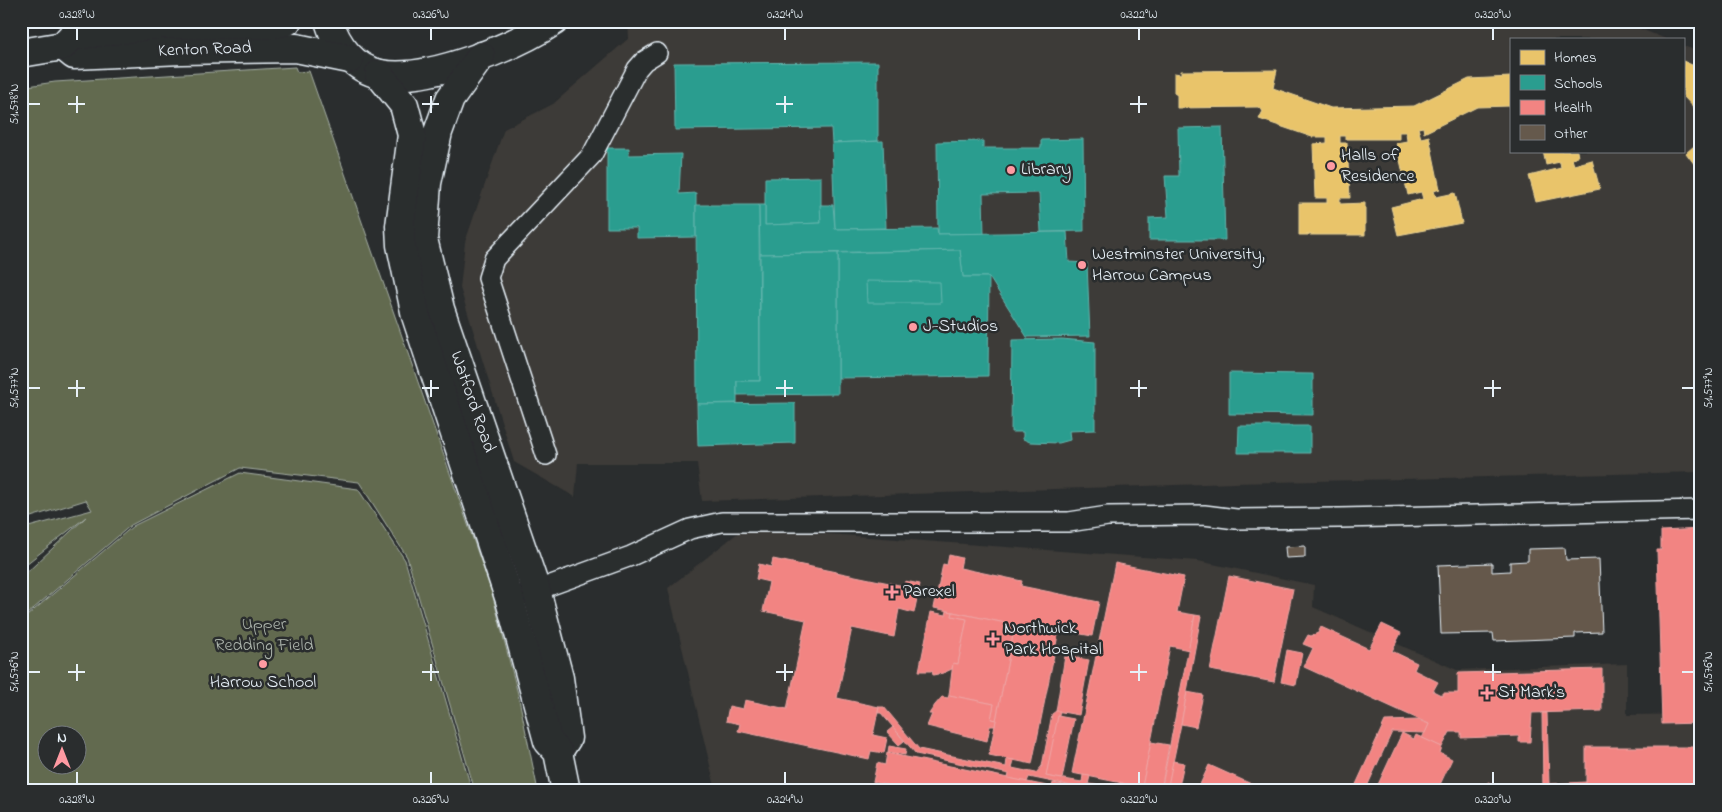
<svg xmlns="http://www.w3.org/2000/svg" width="1722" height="812" font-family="'Indie Flower',sans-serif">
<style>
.built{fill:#3c3a37}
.green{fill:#626a50;stroke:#a5aea4;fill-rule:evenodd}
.homes{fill:#e9c46a;stroke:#e9d295}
.schools{fill:#2a9d8f;stroke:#63b6ae}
.health{fill:#f28482;stroke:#efa5a5}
.building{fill:#65594c;stroke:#e8f1f8}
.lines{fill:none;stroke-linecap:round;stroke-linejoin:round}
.minor-casing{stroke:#e8f1f8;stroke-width:22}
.primary-casing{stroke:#e8f1f8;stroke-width:31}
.minor{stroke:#2a2d2e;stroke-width:19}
.primary{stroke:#2a2d2e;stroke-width:28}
.ticks{fill:none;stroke:#e8f1f8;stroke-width:2}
.poi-dot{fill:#ff9aa2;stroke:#2a2d2e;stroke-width:2}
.labels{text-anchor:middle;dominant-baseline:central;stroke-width:5;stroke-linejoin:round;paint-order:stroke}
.street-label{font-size:18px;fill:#e8f1f8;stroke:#2a2d2e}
.poi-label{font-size:18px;fill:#e8f1f8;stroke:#2a2d2e;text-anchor:start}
.park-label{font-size:18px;fill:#acb4ac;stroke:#2a2d2e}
.neatline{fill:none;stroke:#e8f1f8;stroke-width:2}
.ticks-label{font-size:12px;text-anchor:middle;fill:#e8f1f8}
</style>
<rect width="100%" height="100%" fill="#2a2d2e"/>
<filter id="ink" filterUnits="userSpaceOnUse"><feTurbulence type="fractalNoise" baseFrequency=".02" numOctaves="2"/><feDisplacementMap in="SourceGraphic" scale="10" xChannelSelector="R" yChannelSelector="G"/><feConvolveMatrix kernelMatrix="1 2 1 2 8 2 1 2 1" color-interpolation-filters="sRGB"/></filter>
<g filter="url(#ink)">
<g class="built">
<path d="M628 21H1608L1626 23 1666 39H1511V151H1683V46L1701 52V472L1235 483 702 501 697 463H578L575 497 514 462 460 288 465 242 504 129 553 104 629 38Z"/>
<path d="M744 528 1198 561 1314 585 1313 607 1457 670 1627 664V715L1701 714V791H716L668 588Z"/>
</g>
<g class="green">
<path d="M295 67 297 72 309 71 492 593 518 694 538 791H475L407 557 359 482 240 468 131 525 26 615 21 605V578L86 517 21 568V529L92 510 86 500 21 520V87L55 82Z"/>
<path d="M240 473 358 489 405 560 472 791H21V621L133 526ZM48 734H78V764H48Z"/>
</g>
<g class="homes">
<path d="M1683 61 1701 69V115L1683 96Z"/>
<path d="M1277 70 1273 88 1331 108 1414 106 1469 79 1511 77V106L1477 107 1424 133 1423 127 1418 128 1421 138 1429 136 1440 189 1434 191 1436 197 1455 193 1462 223 1398 235 1391 207 1423 199 1421 192 1408 195 1396 143 1407 141 1406 132H1399V139H1345V136H1340V143H1347L1350 198H1340V204L1365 203V235H1299V203H1327V198H1315L1313 144 1327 143V137H1312L1259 119 1263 111 1258 107 1177 108V95L1174 93V73L1181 74V71Z"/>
<path d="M1701 140V173L1686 153Z"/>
<path d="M1543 151H1577L1578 157 1572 159 1574 165 1592 160 1600 189 1536 202 1529 176 1561 168 1560 162 1546 165Z"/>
</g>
<g class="schools">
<path d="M878 62V141L832 143 831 128 675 130 674 63Z"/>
<path d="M1222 127 1225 240H1149V218L1168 217 1165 176H1179L1178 128Z"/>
<path d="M1083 139 1084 231 1041 232 1039 193 983 194 984 234H938L937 142 983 141V148H1041V140Z"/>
<path d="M883 141 886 228 835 229 832 143Z"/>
<path d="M607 148H629V155L681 154 679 194 696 193V237L637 238V228H607Z"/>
<path d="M821 177V223L765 225V178Z"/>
<path d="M696 205H759L760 381H737V403L697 404Z"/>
<path d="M759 205H765V225L821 223 820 205H833L835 229 937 228 938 234 1067 232 1069 262 1087 263 1090 336 1027 337 989 277H963L960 250 760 254Z"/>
<path d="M960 250 963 277H989L988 376 838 378V253Z"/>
<path d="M838 253V394L737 395V381H760V254Z"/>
<path d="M866 281 940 282 941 303H867Z"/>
<path d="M1062 339 1095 342V430L1069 431 1070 440 1059 443 1030 442 1023 439V432H1011L1012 340Z"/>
<path d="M1229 373 1313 374V415L1229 414Z"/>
<path d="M795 403V443L698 446 697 404Z"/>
<path d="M1239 426H1310V453H1238Z"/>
</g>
<g class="health">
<path d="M1701 529V723L1662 724 1657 550H1661V531Z"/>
<path d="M949 555 962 558 960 568 1022 581 1021 586 1099 602 1092 636 1059 630 1032 764 989 755 1015 625 934 608 943 564 947 565Z"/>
<path d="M773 559 904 586 905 581 920 584 914 613 899 609 894 637 852 628 837 698 879 707 873 735 887 738 884 753 871 751 869 759 738 731 740 724 726 721 729 706 743 709 745 700 787 709 806 620 763 611 769 582 756 579 759 564 771 567Z"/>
<path d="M1115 563 1184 577 1177 612 1195 615 1189 650 1170 646 1142 787 1072 773Z"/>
<path d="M1229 576 1293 589 1274 682 1210 670Z"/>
<path d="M947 611 953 612 952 616 967 619 958 664 953 663 952 669 943 673 933 675 932 671H919L931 612 946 615Z"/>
<path d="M953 612 1015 625 996 720 991 719 994 704 949 695 953 663 958 664 967 619 952 616Z"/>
<path d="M1195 615 1201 616 1181 724 1167 791H1161Z"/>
<path d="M1382 624 1401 633 1392 651 1417 663 1414 670 1438 682 1433 691 1443 696V693H1458V673L1602 669V711L1532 713 1530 742H1519V736L1461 738V732H1450L1442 747 1422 738 1429 724 1304 667 1313 648 1303 644 1308 635 1311 636 1318 633 1321 627 1369 649Z"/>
<path d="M1287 650 1302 653 1296 685 1281 682Z"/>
<path d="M1065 656 1089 660 1079 715 1056 711Z"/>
<path d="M1187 692 1203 695 1196 727 1181 724Z"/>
<path d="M949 695 994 704 991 719 996 720 995 726H990L987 741 927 726 932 714H929L935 705 942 697 948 698Z"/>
<path d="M879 707H884L919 749 1006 767 1007 759 1014 760 1012 768 1036 773 1042 766 1052 714 1056 711H1060L1046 776 1082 782 1083 775 1090 776 1087 789 1029 777 1027 782 1008 778 1009 774 916 754 881 713H878Z"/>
<path d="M1542 713H1547L1549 784 1586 782V789L1543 791Z"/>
<path d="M1058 716 1074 719 1062 779 1046 776Z"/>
<path d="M1418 720 1429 724 1425 733 1392 732 1365 791H1353L1385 721Z"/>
<path d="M893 727 904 741 899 745 887 732Z"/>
<path d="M1402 733 1414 739 1416 735 1442 747 1440 753 1452 759 1437 791H1375Z"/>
<path d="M1151 742 1169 745 1161 790 1142 787Z"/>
<path d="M889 746 906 749 905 755 888 752Z"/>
<rect x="1586" y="747" width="114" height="44"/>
<path d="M887 753 1047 786 1046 791H913L873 782 877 763 885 765Z"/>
<path d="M1173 761 1184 763 1178 791H1167Z"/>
<path d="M1209 765 1267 791H1197Z"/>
<path d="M1120 782 1125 784 1124 790 1125 791 1087 789 1089 784 1118 789Z"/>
<path d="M1488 782 1508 791H1484Z"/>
<path d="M1053 783 1080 788 1079 791H1051Z"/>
</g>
<g class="building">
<path d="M1305 546V557L1286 558 1285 547Z"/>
<path d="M1565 548 1566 560 1599 559 1602 632 1575 633V638L1494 641 1493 633 1441 634 1438 565 1492 563V572L1510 571V562L1528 561V549Z"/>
</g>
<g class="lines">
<defs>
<g id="minor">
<path d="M546 455 488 278 494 259 507 245 592 155 637 69 644 61 657 53"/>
<path d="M510 600 631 556 690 529 722 522H1069L1108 516 1204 515 1236 519 1340 518 1701 510"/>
</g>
<g id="primary">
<path d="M329 21C336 45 354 69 380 74 427 83 514 47 554 21"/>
<path d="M63 46 74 55 181 50 296 48 350 59"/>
<path d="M21 53 63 46 72 36 156 25 275 24 287 21"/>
<path d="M481 56 450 99 438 132 427 183 423 239 440 309 536 590 559 678 567 738 558 752"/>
<path d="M379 74 404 105 412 135 400 226 401 245 416 316 510 600 548 741 558 752 566 791"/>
</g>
</defs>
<use href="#minor" class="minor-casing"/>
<use href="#primary" class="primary-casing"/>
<use href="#minor" class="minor"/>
<use href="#primary" class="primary"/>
</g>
</g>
<path class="ticks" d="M77 28V40M431 28V40M785 28V40M1139 28V40M1493 28V40M77 96V113M431 96V113M785 96V113M1139 96V113M28 104H40M68 104H85M422 104H439M776 104H793M1130 104H1147M77 380V397M431 380V397M785 380V397M1139 380V397M1493 380V397M28 388H40M68 388H85M422 388H439M776 388H793M1130 388H1147M1484 388H1501M1682 388H1694M77 664V681M431 664V681M785 664V681M1139 664V681M1493 664V681M28 672H40M68 672H85M422 672H439M776 672H793M1130 672H1147M1484 672H1501M1682 672H1694M77 772V784M431 772V784M785 772V784M1139 772V784M1493 772V784"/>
<g class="poi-dot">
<circle cx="1331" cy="166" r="5"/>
<circle cx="1011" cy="170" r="5"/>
<circle cx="1082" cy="265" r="5"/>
<circle cx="913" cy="327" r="5"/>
<path d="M889.5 584.5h5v5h5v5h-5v5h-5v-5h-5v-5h5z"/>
<path d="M990.5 631.5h5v5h5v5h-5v5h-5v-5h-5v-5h5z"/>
<circle cx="263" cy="664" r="5"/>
<path d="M1484.5 685.5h5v5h5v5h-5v5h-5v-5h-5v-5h5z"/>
</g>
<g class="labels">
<g class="street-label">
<text transform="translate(205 50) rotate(-2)">Kenton Road</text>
<text transform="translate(472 402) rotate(71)">Watford Road</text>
</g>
<g class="poi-label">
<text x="1341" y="156">Halls of<tspan x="1341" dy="21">Residence</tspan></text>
<text x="1021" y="170">Library</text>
<text x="1092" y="255">Westminster University,<tspan x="1092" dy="21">Harrow Campus</tspan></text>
<text x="923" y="327">J-Studios</text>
<text x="903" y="592">Parexel</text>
<text x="1004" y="629">Northwick<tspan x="1004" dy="21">Park Hospital</tspan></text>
<text x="263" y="683" text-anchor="middle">Harrow School</text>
<text x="1498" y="693">St Mark's</text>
</g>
<g class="park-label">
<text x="264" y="625">Upper<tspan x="264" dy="21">Redding Field</tspan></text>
</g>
</g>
<rect width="1722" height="812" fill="none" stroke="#2a2d2e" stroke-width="55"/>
<rect x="1510" y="38" width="175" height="115" fill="#2a2d2e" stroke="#767b7f"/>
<rect x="1520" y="50" width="25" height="15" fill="#e9c46a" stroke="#767b7f"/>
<text x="1554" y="62" font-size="15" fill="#e8f1f8">Homes</text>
<rect x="1520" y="75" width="25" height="15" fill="#2a9d8f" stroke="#767b7f"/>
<text x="1554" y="88" font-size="15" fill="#e8f1f8">Schools</text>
<rect x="1520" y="100" width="25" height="15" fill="#f28482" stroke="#767b7f"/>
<text x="1554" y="112" font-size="15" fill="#e8f1f8">Health</text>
<rect x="1520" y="125" width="25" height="15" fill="#65594c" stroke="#767b7f"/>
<text x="1554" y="138" font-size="15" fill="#e8f1f8">Other</text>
<g transform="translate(62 750)"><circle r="24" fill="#2a2d2e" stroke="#767b7f"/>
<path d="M0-4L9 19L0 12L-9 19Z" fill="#ff9aa2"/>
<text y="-8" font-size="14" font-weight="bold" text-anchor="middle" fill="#e8f1f8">N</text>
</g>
<rect x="28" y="28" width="1666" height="756" class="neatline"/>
<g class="ticks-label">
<text x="77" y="18">0.328°W</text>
<text x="431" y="18">0.326°W</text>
<text x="785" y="18">0.324°W</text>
<text x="1139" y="18">0.322°W</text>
<text x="1493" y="18">0.320°W</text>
<text transform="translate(14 104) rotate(-90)" y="4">51.578°N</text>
<text transform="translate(14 388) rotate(-90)" y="4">51.577°N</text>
<text transform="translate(1708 388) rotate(-90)" y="4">51.577°N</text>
<text transform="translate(14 672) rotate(-90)" y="4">51.576°N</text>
<text transform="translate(1708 672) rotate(-90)" y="4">51.576°N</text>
<text x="77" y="803">0.328°W</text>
<text x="431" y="803">0.326°W</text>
<text x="785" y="803">0.324°W</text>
<text x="1139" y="803">0.322°W</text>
<text x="1493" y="803">0.320°W</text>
</g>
</svg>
